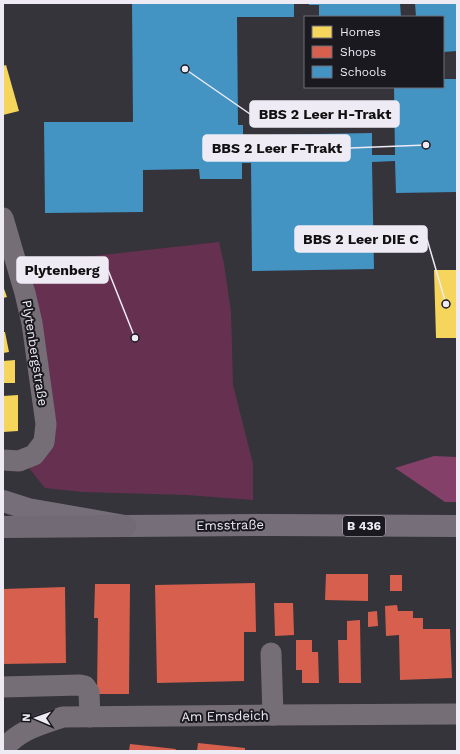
<svg xmlns="http://www.w3.org/2000/svg" width="460" height="754" font-family="'Work Sans',sans-serif">
<style>
.green{fill:#663150}
.forest{fill:#844068}
.homes{fill:#f6d55c}
.shops{fill:#d6604d}
.schools{fill:#4393c3}
.lines{fill:none;stroke-linecap:round;stroke-linejoin:round}
.minor{stroke:#766e77;stroke-width:21}
.major{stroke:#766f7a;stroke-width:22}
.highway{stroke:#726b76;stroke-width:22}
.labels{text-anchor:middle;dominant-baseline:central;stroke-width:4;stroke-linejoin:round;paint-order:stroke}
.shield{fill:#1b1920;stroke:#afacb5;stroke-width:1}
.shield-label{font-size:12px;font-weight:bold;fill:#eeebf5}
.street-label{font-size:13px;fill:#eeebf5;stroke:#1b1920}
.leader{fill:none;stroke:#eeebf5;stroke-width:1.5}
.callout-dot{fill:#eeebf5;stroke:#1b1920;stroke-width:1.5}
.callout{fill:#eeebf5;stroke:#eeebf5;stroke-width:1.5}
.callout-label{font-size:14px;text-anchor:middle;font-weight:bold;fill:#111}
</style>
<rect width="100%" height="100%" fill="#35343a"/>
<path class="green" d="M219 242 224 264 231 312 233 385 253 464V500L187 495 83 492 45 488 29 468 38 462 44 342 30 263Z"/>
<path class="forest" d="M434 456 457 457V502H445L395 468Z"/>
<g class="homes">
<path d="M6 65 19 111 3 115V66Z"/>
<path d="M434 270H457V338H436Z"/>
<path d="M3 286 7 297 3 298Z"/>
<path d="M3 332H5L9 352 3 353Z"/>
<path d="M15 360V383H3V361Z"/>
<path d="M18 395V431L3 432V396Z"/>
</g>
<g class="shops">
<path d="M326 574H368V601L325 600Z"/>
<rect x="390" y="575" width="12" height="16"/>
<path d="M255 583 256 632H244V681L157 683 155 585Z"/>
<path d="M95 584H130L129 694H97L98 618H94Z"/>
<path d="M65 587 66 663 3 664V589Z"/>
<path d="M274 603H293L294 635 275 636Z"/>
<path d="M397 605 398 611H413V618H423V629H450L452 678 400 680 399 635 386 636 385 606Z"/>
<path d="M377 611 378 626 368 627V612Z"/>
<path d="M360 620 361 683H339L338 640H347V621Z"/>
<path d="M296 640H312V652H318L319 683H302V670H296Z"/>
<path d="M198 743 245 748V751H197Z"/>
<path d="M130 744 176 749 175 751H129Z"/>
</g>
<g class="schools">
<path d="M132 3H294V17H237L238 125H243V154L262 153 261 135 372 133V155H395L394 87H443V79H457V192L396 193 395 161 372 162 374 269 252 271 251 163H242V179H200L199 169 143 170V212L45 213 44 122H133Z"/>
<path d="M309 3H400L401 17H319V5H309Z"/>
<path d="M415 3H457V51L443 52V17H416Z"/>
</g>
<g class="lines">
<g class="minor">
<path d="M3 218 25 293 32 323 46 424 44 442 34 455 19 461 3 460"/>
<path d="M271 653 273 715"/>
<path d="M3 687 80 685 85 686 89 692 90 717"/>
<path d="M3 750C18 730 40 725 63 717L273 715 457 714"/>
</g>
<path class="major" d="M3 501 28 509 125 526 270 525 457 526"/>
<path class="highway" d="M3 527 125 526"/>
</g>
<g class="labels">
<rect class="shield" x="343" y="516" width="42" height="20" rx="3"/>
<g class="shield-label">
<text x="364" y="526">B 436</text>
</g>
<g class="street-label">
<text transform="translate(35 353) rotate(81)">Plytenbergstraße</text>
<text transform="translate(230 525) rotate(-1)">Emsstraße</text>
<text transform="translate(225 716) rotate(-1)">Am Emsdeich</text>
</g>
</g>
<path class="leader" d="M185 69L250 114M426 145L350 148M446 304L427 239M135 338L108 270"/>
<g class="callout-dot">
<circle cx="185" cy="69" r="4"/>
<circle cx="426" cy="145" r="4"/>
<circle cx="446" cy="304" r="4"/>
<circle cx="135" cy="338" r="4"/>
</g>
<g class="callout">
<rect x="250" y="101" width="149" height="26" rx="4"/>
<rect x="203" y="135" width="147" height="26" rx="4"/>
<rect x="295" y="226" width="132" height="26" rx="4"/>
<rect x="17" y="257" width="91" height="26" rx="4"/>
</g>
<g class="callout-label">
<text x="325" y="119">BBS 2 Leer H-Trakt</text>
<text x="277" y="153">BBS 2 Leer F-Trakt</text>
<text x="361" y="244">BBS 2 Leer DIE C</text>
<text x="62" y="275">Plytenberg</text>
</g>
<rect width="460" height="754" fill="none" stroke="#eeebf5" stroke-width="8"/>
<rect x="304" y="16" width="140" height="72" fill="#1b1920" stroke="#6f6d75"/>
<rect x="312" y="26" width="20" height="12" fill="#f6d55c" stroke="#6f6d75"/>
<text x="340" y="36" font-size="12" fill="#eeebf5">Homes</text>
<rect x="312" y="46" width="20" height="12" fill="#d6604d" stroke="#6f6d75"/>
<text x="340" y="56" font-size="12" fill="#eeebf5">Shops</text>
<rect x="312" y="66" width="20" height="12" fill="#4393c3" stroke="#6f6d75"/>
<text x="340" y="76" font-size="12" fill="#eeebf5">Schools</text>
<g transform="translate(36 718) rotate(272)" stroke="#1b1920" stroke-width="3" paint-order="stroke">
<path d="M0-3L7 15L0 10L-7 15Z" fill="#eeebf5"/>
<text y="-6" font-size="11" font-weight="bold" text-anchor="middle" fill="#eeebf5">N</text>
</g>
</svg>
